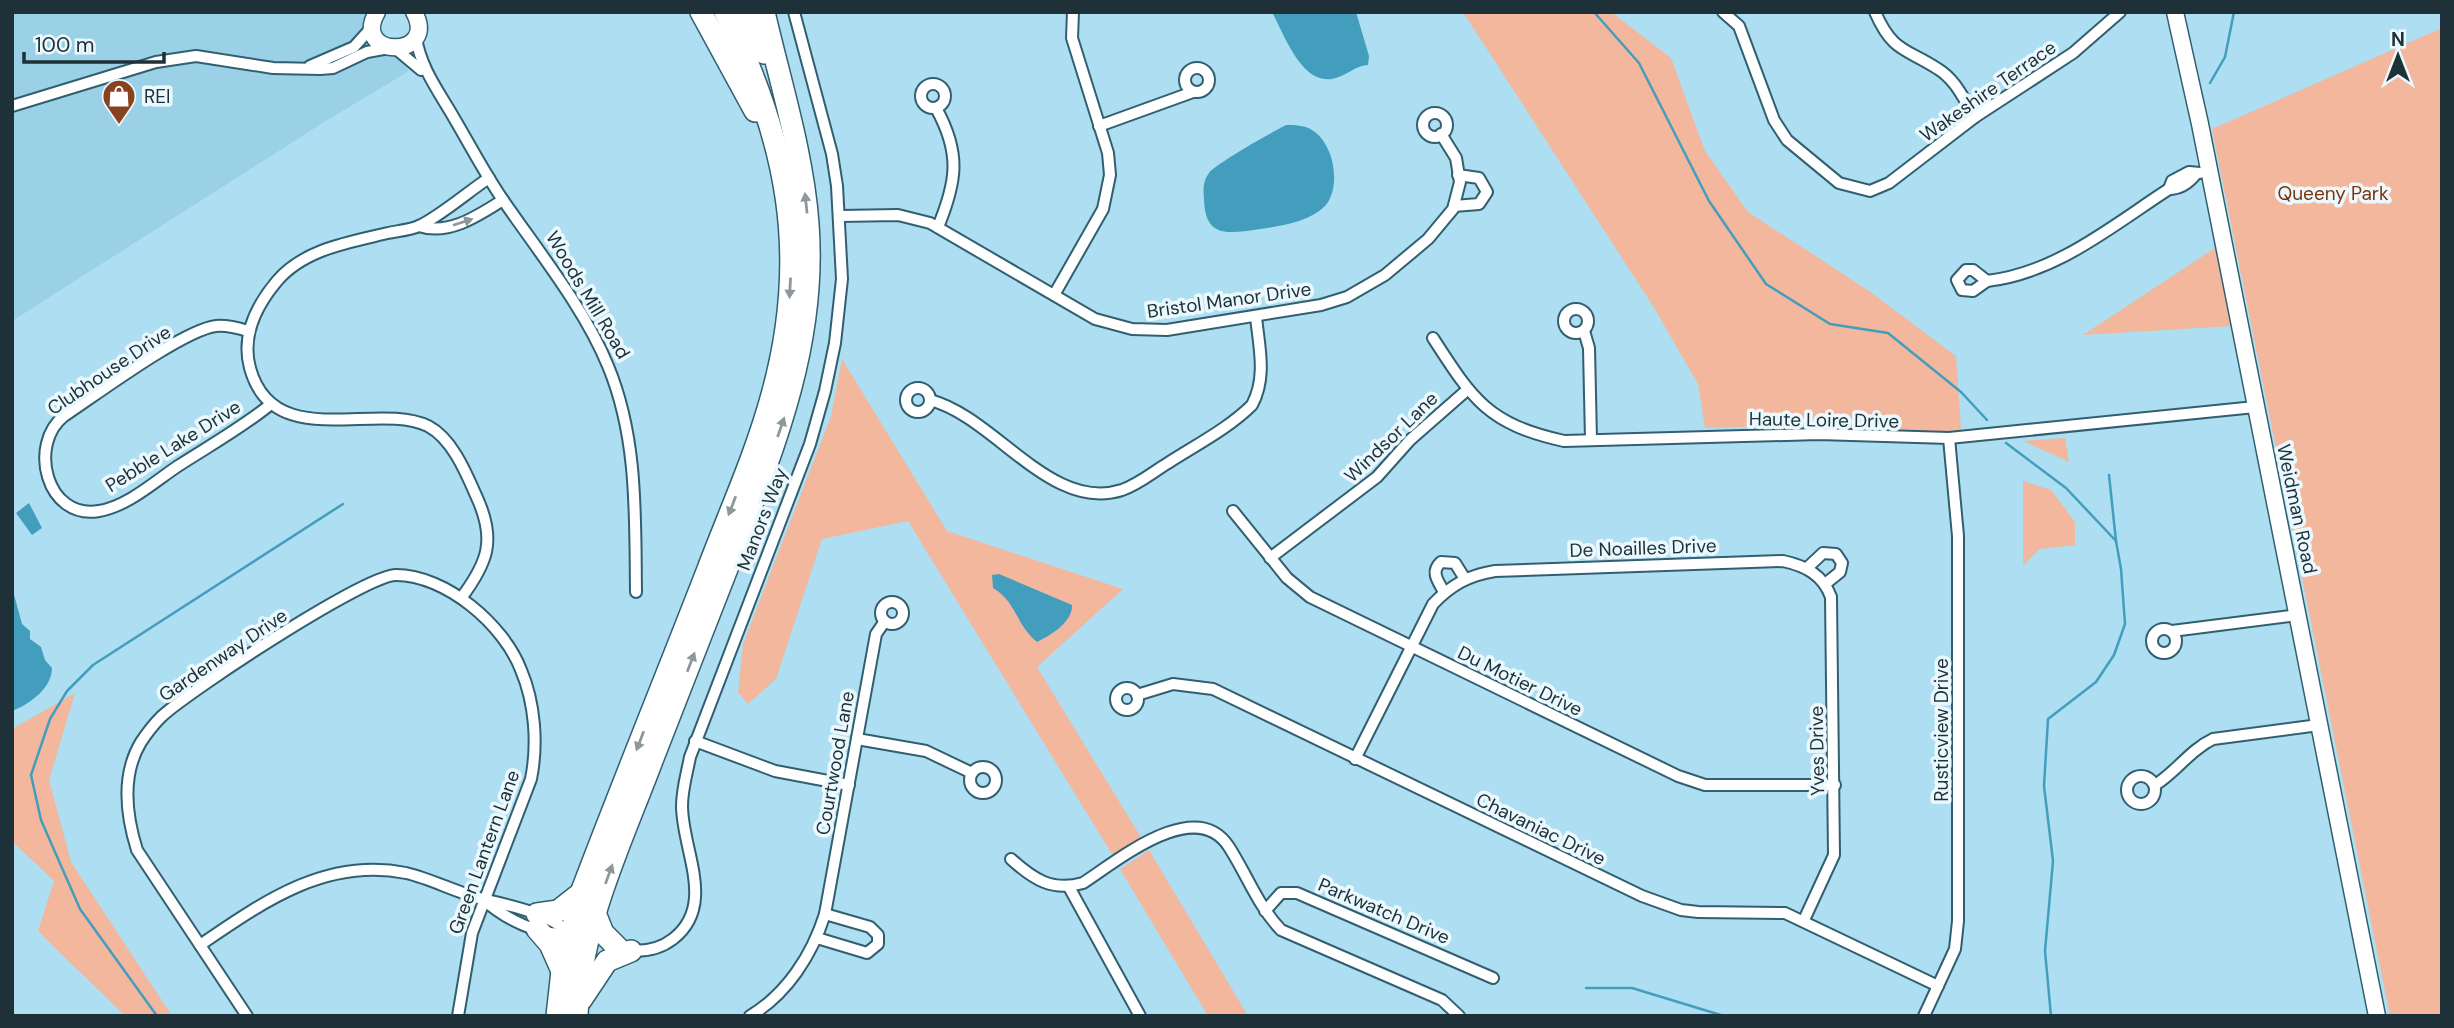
<svg xmlns="http://www.w3.org/2000/svg" width="2454" height="1028" font-family="'DM Sans',sans-serif">
<style>
.built{fill:#9ad1e7}
.green{fill:#f3b79d}
.water{fill:#439ebe}
.lines{fill:none;stroke-linecap:round;stroke-linejoin:round}
.stream{stroke:#439ebe;stroke-width:2.5}
.street-casing{stroke:#325f70;stroke-width:14}
.secondary-casing{stroke:#325f70;stroke-width:19}
.highway-casing{stroke:#325f70;stroke-width:24}
.street{stroke:#fff;stroke-width:10}
.secondary{stroke:#fff;stroke-width:16}
.highway{stroke:#fff;stroke-width:21}
.oneway{fill:#8e989c}
.labels{text-anchor:middle;dominant-baseline:central;stroke-width:7;stroke-linejoin:round;paint-order:stroke}
.street-label{font-size:19px;fill:#1e3138;stroke:#ebf9ff}
.poi-label{font-size:19px;fill:#1e3138;stroke:#ebf9ff;text-anchor:start}
.park-label{font-size:19px;fill:#7e3309;stroke:#ebf9ff}
</style>
<rect width="100%" height="100%" fill="#aedef1"/>
<path class="built" d="M12 12H371L409 71 329 119 12 321Z"/>
<g class="green">
<path d="M1463 12H1611L1671 58 1705 151 1748 212 1869 291 1956 356 1961 430 1920 433 1818 425 1705 428 1698 384 1653 306Z"/>
<path d="M2442 28V1016H2390L2212 129Z"/>
<path d="M2218 246 2232 326 2083 335Z"/>
<path d="M842 359 947 531 1123 589 1037 667 1142 839 1113 856 908 521 822 539 776 679 748 704 738 692 743 644 831 416Z"/>
<path d="M2065 438 2069 462 2023 441Z"/>
<path d="M2023 481 2051 490 2075 522V545L2039 549 2023 566Z"/>
<path d="M75 693 49 780 71 862 172 1016H125L38 931 54 881 12 841V729Z"/>
<path d="M1149 850 1248 1016H1208L1120 869Z"/>
</g>
<g class="water">
<path d="M1272 12H1356L1369 56 1368 65C1354 66 1345 77 1332 79 1301 84 1284 34 1272 12Z"/>
<path d="M1286 125C1294 125 1304 125 1312 130 1334 143 1342 187 1325 206 1309 222 1281 226 1260 229 1227 234 1205 238 1204 199 1203 190 1203 181 1209 173 1214 165 1274 131 1286 125Z"/>
<path d="M29 503 42 528 32 535 16 513Z"/>
<path d="M999 574 1072 605C1073 622 1050 636 1037 642 1016 625 1016 601 993 588L992 575Z"/>
<path d="M12 587 22 624 30 631V639L41 647 45 660 52 668C52 688 30 704 12 711Z"/>
</g>
<g class="lines">
<g class="stream">
<path d="M1594 12 1639 63 1709 201 1766 284 1830 324 1888 333 1961 392 1987 420"/>
<path d="M2210 83 2225 57 2234 12"/>
<path d="M2006 443 2066 488 2116 541 2121 569 2125 624 2114 655 2096 682 2048 719 2044 786 2053 861 2045 951 2051 1016"/>
<path d="M2109 475 2116 541"/>
<path d="M1586 988H1632L1724 1016"/>
<path d="M157 1016 80 909 41 820 31 775 50 719 67 691 93 665 343 504"/>
</g>
<defs>
<g id="street">
<path d="M1723 12 1739 26 1774 120 1787 140 1839 183 1870 191 1889 183 1975 117 2073 53 2120 12"/>
<path d="M1875 12C1893 53 1906 48 1938 69 1956 80 1964 100 1975 117"/>
<path d="M416 37C420 67 439 92 454 118 470 145 485 174 503 200 538 251 585 309 608 366 638 438 635 516 636 592"/>
<path d="M396 49 421 70"/>
<path d="M310 66 354 47 372 27"/>
<circle cx="1197" cy="80" r="12"/>
<circle cx="933" cy="96" r="12"/>
<path d="M12 106 156 62 196 56 273 68 320 69 333 68 367 52 389 48"/>
<path d="M936 108C961 153 957 181 938 227"/>
<circle cx="1435" cy="125" r="12"/>
<path d="M1099 126 1193 92"/>
<path d="M2169 189 2172 181 2189 172 2200 173"/>
<path d="M1454 206 1479 204 1487 192 1479 178 1458 175"/>
<path d="M840 216 898 215 930 223 1095 319 1132 329 1167 330 1321 305 1347 297 1385 275 1428 239 1453 209 1460 182 1456 158 1441 134"/>
<path d="M419 226C449 236 479 215 503 200"/>
<path d="M1966 270H1973L1987 281 1973 291 1962 290 1957 280Z"/>
<path d="M1987 281C2057 273 2113 225 2169 189 2180 189 2189 183 2196 174"/>
<path d="M1054 295 1103 209 1110 175 1108 153 1072 38 1073 12"/>
<circle cx="1576" cy="321" r="12"/>
<path d="M248 331C238 328 227 325 216 326 183 330 96 395 64 416 28 444 46 520 99 511 128 506 154 482 178 466 209 446 243 427 271 404"/>
<path d="M1584 331 1589 348 1591 440"/>
<path d="M1433 338C1473 400 1488 424 1564 441L1819 434 1949 438 2255 407"/>
<circle cx="918" cy="400" r="12"/>
<path d="M930 400C995 417 1051 513 1122 490 1139 484 1153 472 1168 463 1196 445 1229 428 1252 405 1267 377 1259 347 1256 317"/>
<path d="M1233 511 1287 578 1310 597 1678 776 1705 785H1835"/>
<path d="M1270 558 1377 477 1410 440 1467 390"/>
<path d="M1807 568 1823 553 1836 554 1842 563 1840 572 1825 584"/>
<path d="M1444 592C1438 581 1430 572 1441 562L1455 563 1465 579"/>
<path d="M462 597C487 563 496 541 478 500 467 475 453 439 428 426 376 401 273 453 250 368 241 335 256 306 277 281 304 249 350 242 388 233 397 231 410 230 419 226 439 217 469 191 489 178"/>
<circle cx="892" cy="613" r="11"/>
<circle cx="2164" cy="641" r="12"/>
<path d="M2172 631 2298 615"/>
<circle cx="1127" cy="699" r="11"/>
<path d="M1137 695 1173 684 1213 689 1642 896 1681 910 1698 912 1785 913 1938 986"/>
<path d="M857 739 926 751 972 773"/>
<path d="M695 741 775 771 849 785"/>
<path d="M1355 759 1433 604C1451 585 1469 575 1495 571L1783 561C1806 566 1823 575 1831 597L1834 855 1804 920"/>
<circle cx="983" cy="780" r="13"/>
<circle cx="2141" cy="790" r="14"/>
<path d="M2155 785C2176 772 2190 750 2213 739L2319 725"/>
<path d="M1011 859C1033 879 1052 892 1083 883 1117 861 1196 795 1229 847 1247 875 1258 906 1281 930L1442 1000 1459 1016"/>
<path d="M1069 887 1140 1016"/>
<path d="M483 899C505 919 540 937 570 933"/>
<path d="M1265 911 1281 893H1297L1493 978"/>
<path d="M817 938 867 953 878 944V935L870 927 825 914"/>
<path d="M200 945C263 902 326 857 406 873 432 879 457 893 483 899 515 907 544 912 571 933"/>
<path d="M627 950C643 952 660 949 673 939 717 905 682 850 682 806 682 789 687 773 690 757L810 444 825 391 835 343 842 279 837 186 832 154 794 12"/>
<path d="M247 1016 137 850C126 815 121 775 141 742 147 733 154 724 161 717 189 691 365 575 396 575 446 575 504 625 521 670 535 703 538 744 531 779L472 933 458 1016"/>
<path d="M750 1016C787 994 812 955 825 914L876 634 885 621"/>
<path d="M1924 1016 1955 949 1958 921V536L1949 438"/>
</g>
<g id="secondary">
<path d="M377 12C350 59 440 59 414 12"/>
<path d="M2175 12 2200 124 2377 1016"/>
</g>
<g id="highway">
<path d="M701 12 755 111"/>
<path d="M745 12 764 53"/>
<path d="M595 913 603 933 619 949"/>
<path d="M537 914 558 911 581 893"/>
<path d="M537 929 550 944 562 971"/>
<path d="M581 1000 607 961 631 951"/>
<path d="M557 1016 562 971 581 893C622 785 666 677 708 569 730 511 756 454 772 395 811 254 787 141 725 12"/>
<path d="M577 1016C580 926 622 841 653 758 679 691 706 623 732 556 774 448 817 343 808 224 803 153 780 82 764 12"/>
</g>
</defs>
<use href="#street" class="street-casing"/>
<use href="#secondary" class="secondary-casing"/>
<use href="#highway" class="highway-casing"/>
<use href="#street" class="street"/>
<use href="#secondary" class="secondary"/>
<use href="#highway" class="highway"/>
</g>
<defs><path id="oneway-solid" d="M-6-.8H1V-3.2L6.5 0L1 3.2V.8H-6Z" transform="scale(1.75)"/></defs>
<g class="oneway">
<use href="#oneway-solid" transform="translate(806 203) rotate(-96)"/>
<use href="#oneway-solid" transform="translate(463 222) rotate(-18)"/>
<use href="#oneway-solid" transform="translate(790 288) rotate(93)"/>
<use href="#oneway-solid" transform="translate(781 427) rotate(-71)"/>
<use href="#oneway-solid" transform="translate(732 506) rotate(111)"/>
<use href="#oneway-solid" transform="translate(691 662) rotate(-69)"/>
<use href="#oneway-solid" transform="translate(640 741) rotate(111)"/>
<use href="#oneway-solid" transform="translate(609 874) rotate(-70)"/>
</g>
<defs>
<symbol id="shop-pin" viewBox="-11 -11 22 30"><path d="M0 17L-7.5 6A9.5 9.5 0 1 1 7.5 6Z" fill="#89421f" stroke="#ebf9ff"/><path d="M-5-2.5h2.3a2.7 3.5 0 0 1 5.4 0H5L5.5 6h-11ZM-1.5-2.5h3a1.5 2.3 0 0 0-3 0Z" fill="#fff"/></symbol>
</defs>
<g fill-rule="evenodd">
<use href="#shop-pin" x="100" y="77" width="38" height="52"/>
</g>
<g class="labels">
<g class="street-label">
<text transform="translate(1988 91) rotate(-35)">Wakeshire Terrace</text>
<text transform="translate(588 295) rotate(59)">Woods Mill Road</text>
<text transform="translate(1229 300) rotate(-8)">Bristol Manor Drive</text>
<text transform="translate(109 370) rotate(-34)">Clubhouse Drive</text>
<text transform="translate(1824 420) rotate(1)">Haute Loire Drive</text>
<text transform="translate(1391 437) rotate(-44)">Windsor Lane</text>
<text transform="translate(173 446) rotate(-32)">Pebble Lake Drive</text>
<text transform="translate(2297 509) rotate(78)">Weidman Road</text>
<text transform="translate(762 519) rotate(-69)">Manors Way</text>
<text transform="translate(1643 548) rotate(-2)">De Noailles Drive</text>
<text transform="translate(223 655) rotate(-34)">Gardenway Drive</text>
<text transform="translate(1520 681) rotate(26)">Du Motier Drive</text>
<text transform="translate(1941 730) rotate(-90)">Rusticview Drive</text>
<text transform="translate(1817 751) rotate(-91)">Yves Drive</text>
<text transform="translate(835 763) rotate(-80)">Courtwood Lane</text>
<text transform="translate(1541 829) rotate(26)">Chavaniac Drive</text>
<text transform="translate(484 852) rotate(-70)">Green Lantern Lane</text>
<text transform="translate(1384 911) rotate(23)">Parkwatch Drive</text>
</g>
<g class="poi-label">
<text x="144" y="96">REI</text>
</g>
<g class="park-label">
<text x="2333" y="193">Queeny Park</text>
</g>
</g>
<rect width="2454" height="1028" fill="none" stroke="#1e3138" stroke-width="28"/>
<g transform="translate(2398 56)" stroke="#ebf9ff" stroke-width="5" paint-order="stroke">
<path d="M0-5L12 26L0 18L-12 26Z" fill="#1e3138"/>
<text y="-10" font-size="19" font-weight="bold" text-anchor="middle" fill="#1e3138">N</text>
</g>
<path d="M24 52v10h140v-10" fill="none" stroke="#1e3138" stroke-width="3.5"/>
<text x="35" y="52" font-size="21" fill="#1e3138" stroke="#ebf9ff" stroke-width="5" paint-order="stroke">100 m</text>
</svg>
